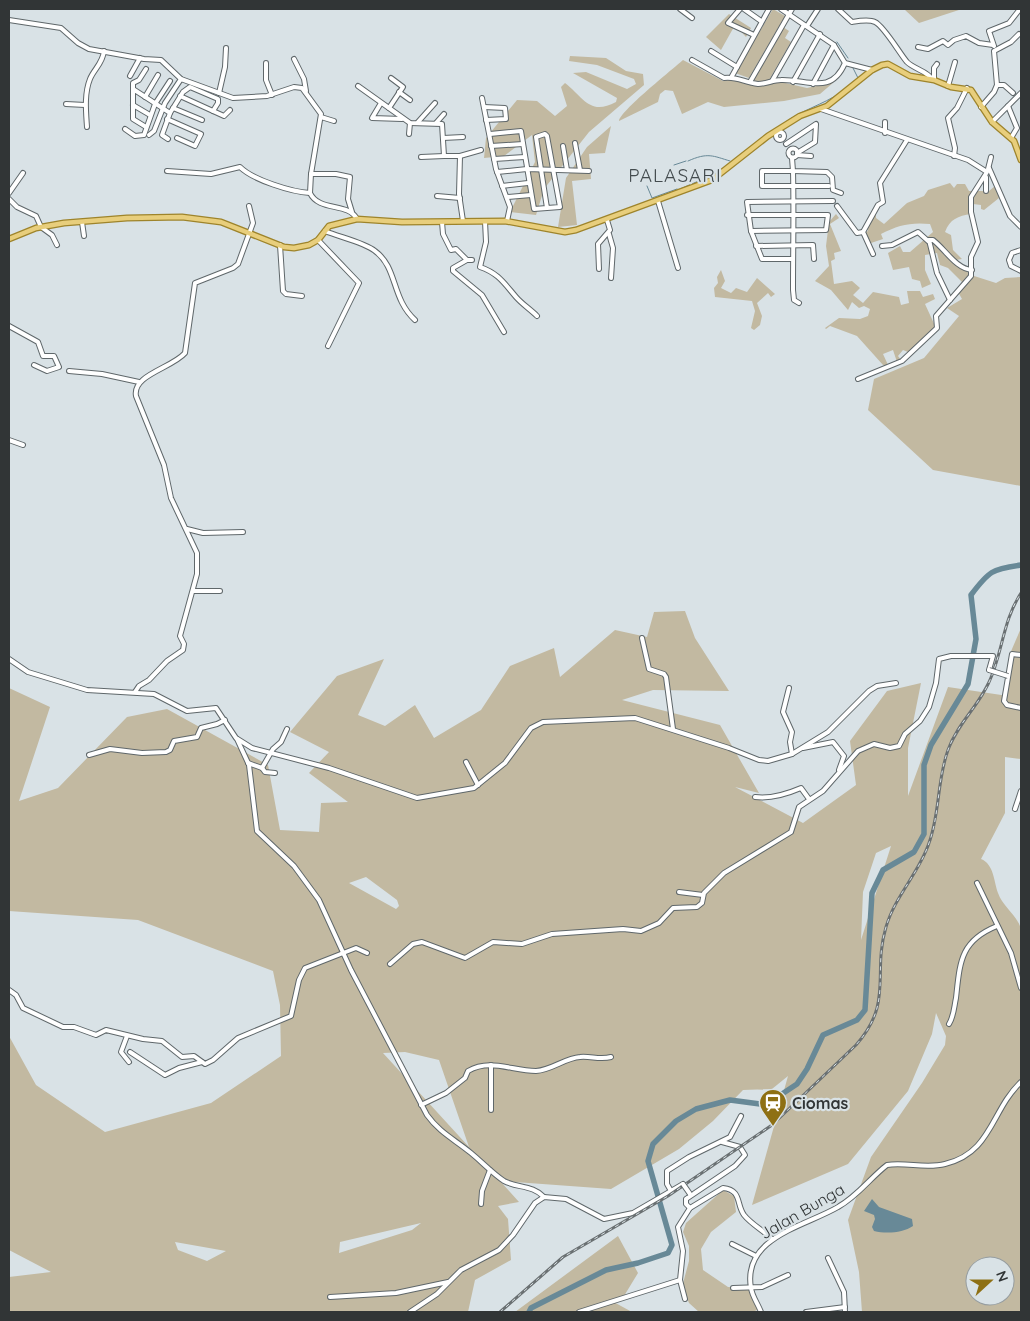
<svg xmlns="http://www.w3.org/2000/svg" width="1030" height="1321" font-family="Quicksand,sans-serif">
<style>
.green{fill:#c2b9a1;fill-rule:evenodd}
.water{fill:#688997}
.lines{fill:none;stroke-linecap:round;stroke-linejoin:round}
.stream{stroke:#688997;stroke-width:1}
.river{stroke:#688997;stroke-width:5.5}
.minor-casing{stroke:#5f676a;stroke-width:6}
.major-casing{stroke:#9e842b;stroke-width:7}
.minor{stroke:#fff;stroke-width:4}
.major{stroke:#e8ce7c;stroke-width:4.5}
.rail-casing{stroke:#6a7072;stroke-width:3}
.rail{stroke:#d9e2e6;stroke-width:1;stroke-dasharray:4;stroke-linecap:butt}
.minor-bridge-casing{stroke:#5f676a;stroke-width:6;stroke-linecap:butt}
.minor-bridge{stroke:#fff;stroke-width:4}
.labels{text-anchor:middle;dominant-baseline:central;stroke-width:4.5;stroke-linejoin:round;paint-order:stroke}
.poi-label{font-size:16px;font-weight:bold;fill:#313536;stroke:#d9e2e6;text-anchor:start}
.street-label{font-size:16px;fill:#313536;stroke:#d9e2e6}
.quarter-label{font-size:19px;letter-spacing:1px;fill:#434b4e;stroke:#d9e2e6}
</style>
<rect width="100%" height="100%" fill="#d9e2e6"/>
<g class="green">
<path d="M773 9 785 16 749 78 735 73Z"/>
<path d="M904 9H962L919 23Z"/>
<path d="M729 14 751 28 746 37 735 25 721 50 706 37Z"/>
<path d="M783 27 789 31 785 38 791 42 769 80 759 82 752 80Z"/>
<path d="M570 56 606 58 626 71 643 74 644 85 589 132 544 189 536 215 510 212 535 162 532 135 504 156 484 158 486 138 517 100 537 101 555 116 567 106 561 87 565 83C584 98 590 116 616 102L617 98 573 73 586 72 627 89 636 84 634 79 597 65 569 61Z"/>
<path d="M683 60 723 81 731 79 756 86 781 82 807 88 834 82 820 94 784 101 724 107 708 102 682 114 673 91 665 90 660 94 658 102 619 121C620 111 672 70 683 60Z"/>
<path d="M611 126 605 153 589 154 591 179 572 181 577 225 558 227 566 178 587 147Z"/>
<path d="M950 183 954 188 957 184H965L969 191H989L995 186 999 198 984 210 981 209V205L973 204 971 214C958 216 950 219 945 232L951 235 953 250 962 259 956 260 955 262 971 275 996 283 1005 278 1021 277V486L933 470 868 410 874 379 924 358 959 316 947 308 962 299 958 292 965 285 948 268 940 265 937 253 925 255V270L931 284 922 288 920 281 912 279 909 267 893 270 888 253 900 246 903 252H910L933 232 930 224C911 222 898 225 881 234L883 239 868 244 862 234 868 231 869 214 876 215V218L884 224 907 203 924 196 928 190Z"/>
<path d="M836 214 839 218 830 224 841 251 834 253 835 259 831 261 834 284 852 281 860 288 853 295 863 303 873 292 899 297 901 305 909 303 907 291H920L923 297 933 294 935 299 925 304 936 328 908 352 903 350 898 356 901 360 897 362 893 350 883 354 888 365H883L857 336 830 326 826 329 825 328 839 318 860 319 868 316 870 309 864 306 859 308 852 302 848 310 831 290 815 281 829 266 826 246 829 222Z"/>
<path d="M721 270 725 281 721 288 731 293 736 288 747 292 757 278 775 294 771 297 768 293 757 303 762 316 760 325 754 330 751 328 755 311 752 301 715 297 714 288 718 283 717 277Z"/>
<path d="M685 611 695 638 729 691 653 690 622 700 720 725 759 793 735 787 803 823 856 785 850 741 887 691 921 683 908 748V796L948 687 1008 696 1009 656 1021 628V759L1005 757V813L981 859C994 864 994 882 998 893 1003 907 1017 915 1021 929V1312H862L859 1272 848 1220 871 1157 922 1083 945 1045 946 1036 936 1013 932 1034 908 1091 848 1164 752 1205 788 1076 772 1089 743 1090 713 1121 679 1149 611 1189 500 1181 519 1202 498 1206 508 1219 511 1260 475 1280 468 1312H9V1277L51 1272 9 1250V1036L36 1085 105 1132 211 1103 281 1056 280 1005 273 971 138 920 9 911V688L50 707 19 801 58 788 127 717 167 709 268 765 280 830 319 832 321 803 348 802 309 773 329 752 290 732 337 676 384 659 358 715 385 726 415 705 434 738 481 710 510 666 554 648 560 677 615 630 647 637 654 612ZM891 846 861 940 863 892 876 853ZM366 877 397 900 399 906 396 909 349 883ZM405 1052 439 1060 469 1147 383 1053ZM421 1223 412 1230 339 1253 340 1242ZM175 1242 226 1251 207 1261 178 1250ZM975 1266H1005V1296H975Z"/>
<path d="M723 1190 734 1196 736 1212 711 1232 701 1249 703 1270 728 1287 751 1288 760 1309 752 1312H699L689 1303 682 1287 689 1261V1246L683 1232 686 1223Z"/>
<path d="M618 1236 638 1273 624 1296 610 1300 632 1312H515Z"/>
</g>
<path class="water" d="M872 1199 879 1207 912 1219 913 1226C903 1233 886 1234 874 1231L872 1227 875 1219 874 1215 864 1211Z"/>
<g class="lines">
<g class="stream">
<path d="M837 42 848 58"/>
<path d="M853 68 858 78"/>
<path d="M784 123C802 110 822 105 840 93"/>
<path d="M742 153 753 145"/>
<path d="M688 161C708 152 713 156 730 161"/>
<path d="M674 165 686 161"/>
<path d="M647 186 652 198 677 189"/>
<path d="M680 189 715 174 732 162"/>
</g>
<path class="river" d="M529 1312 531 1308 606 1270 638 1263 668 1253 672 1245 648 1161 653 1144 676 1121 696 1109 730 1100 760 1104 776 1098 797 1084 807 1069 823 1035 857 1020 865 1010 872 893 883 870 914 852 924 834V765L931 745 968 684 976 639 971 595C989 571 992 569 1021 565"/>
<defs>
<g id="minor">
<path d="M680 9 692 18"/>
<path d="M740 9 728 23 754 35"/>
<path d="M744 9 761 21"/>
<path d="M781 9 834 45 845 63 872 70"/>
<path d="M838 9 852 22C858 21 869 19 875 22 884 26 900 54 907 62 914 69 927 71 932 79"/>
<path d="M9 20 61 28 78 43 89 49 144 59 161 60 181 79 233 98 267 96 294 87 302 88 321 114 311 174 310 193C319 212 348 202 357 219"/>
<path d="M807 26 818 9"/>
<path d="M994 46 989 31 1009 23 1020 9"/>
<path d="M918 47 928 49 943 41 948 45 954 40 966 36 979 43 993 45"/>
<path d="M711 51 737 67"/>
<path d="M294 59 304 79 306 91"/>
<path d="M692 60 724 78C737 76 745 83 758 84 766 84 773 80 781 80 807 79 831 96 845 63"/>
<path d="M266 63V80L272 95"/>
<path d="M130 76 140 58"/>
<path d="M732 76 769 9"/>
<path d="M934 80V68L937 64"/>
<path d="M772 81 804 25"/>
<path d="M750 82 792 9"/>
<path d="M793 82 820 34"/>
<path d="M813 84 834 45"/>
<path d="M997 85H1004L1013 93"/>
<path d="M358 86 410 123 442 124 444 156H460L459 194 463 221"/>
<path d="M948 86 955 62"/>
<path d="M133 89V83L139 80 146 69"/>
<path d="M399 92 410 100"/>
<path d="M219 93 225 67 226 48"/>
<path d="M180 96 224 116 230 110"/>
<path d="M145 97 158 75"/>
<path d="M482 98 496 169 510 207 507 221"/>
<path d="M381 103 372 118 402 119"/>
<path d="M66 104 85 105"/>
<path d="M133 105 150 115"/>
<path d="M1008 106 1017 128 1011 138"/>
<path d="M484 107 505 108 506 119 486 120"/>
<path d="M981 107 994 92 997 85 994 51 1011 42 1019 34"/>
<path d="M173 108 202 120"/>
<path d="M389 108 403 87 391 78"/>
<path d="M821 109 968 160 987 172 971 197V212L978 242 971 257V276L936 316 937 328 902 361 858 379"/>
<path d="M170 113 183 92 190 87 218 99V103L213 111"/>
<path d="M321 117 334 121"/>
<path d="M167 119 201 134 195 146 177 138"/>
<path d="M418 122 435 103"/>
<path d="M885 122V133"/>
<path d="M992 122 1021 93"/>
<path d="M436 123 444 114"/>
<path d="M87 127C86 112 84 94 90 79 94 69 103 63 104 51"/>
<path d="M146 127 133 119V89L170 113 162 135 168 139"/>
<path d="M125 129 135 136 144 135 155 104 170 81"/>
<circle cx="780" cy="136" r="4"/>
<path d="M409 134 410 123"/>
<path d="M490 134 521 131 534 209 560 207 547 136 545 134 536 137 547 208"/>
<path d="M149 135 154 131 165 103 181 79"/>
<path d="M443 138 463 137"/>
<path d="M575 143 580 170"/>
<path d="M786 144 816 124 815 142 797 153"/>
<path d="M491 146 523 144"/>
<path d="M563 146 567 170"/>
<circle cx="793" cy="153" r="4.5"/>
<path d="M797 155 811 156"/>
<path d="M460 156 481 150"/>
<path d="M954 156 955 148 948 118 957 108 967 88"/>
<path d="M421 157 444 156"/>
<path d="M792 158 793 171 827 172 832 177 833 190 841 193"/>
<path d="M494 159 525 157"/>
<path d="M989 168 1010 216 1021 227"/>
<path d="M988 169 991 157"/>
<path d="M167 171 211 174 240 167C253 180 292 192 310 193"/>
<path d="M497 172 527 169 589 171"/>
<path d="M311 174H336L350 177 348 199 352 212"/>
<path d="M986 177V191"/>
<path d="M502 186 528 183"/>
<path d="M9 193 23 173"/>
<path d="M437 196 460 198"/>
<path d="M507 197 531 195"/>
<path d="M9 199 17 207 36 216 41 227 52 235 57 245"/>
<path d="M658 201 678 268"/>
<path d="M837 206 857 233 863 232"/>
<path d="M747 215H828L826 230 751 231"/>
<path d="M485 221 486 242 480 267C498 273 504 283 516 297 522 304 530 309 537 316"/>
<path d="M82 222 84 236"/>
<path d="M442 222 443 234 451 250 456 249 467 260H472"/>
<path d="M325 231C339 237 364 242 375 251 398 268 391 298 415 320"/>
<path d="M609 234 613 248 611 278"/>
<path d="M318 240 359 283 328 346"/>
<path d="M280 245 283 291 286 294 302 296"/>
<path d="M756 246 813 245 814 259"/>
<path d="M882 246 892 245 918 232 928 241"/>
<path d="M1021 250 1012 253 1009 260 1011 266 1021 271"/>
<path d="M873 254 863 232 878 205 883 202 880 183 907 140"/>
<path d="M793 259H762L751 231 747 202 833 201"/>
<path d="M467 260 453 268V271L482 295 504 332"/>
<path d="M599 269 598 244 610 230 607 220"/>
<path d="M950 300 937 273 929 240H933C945 249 956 269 972 270"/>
<path d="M799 303 794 300 793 290C793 250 794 210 793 171H762V186H829"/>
<path d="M9 326 38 342 43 356H54L59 367 47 371 34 365"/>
<path d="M69 371 102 374 139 382"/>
<path d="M9 440 23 445"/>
<path d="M187 529 203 533 243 532"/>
<path d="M193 591H220"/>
<path d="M642 638 649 669 664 674 666 677 673 729"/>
<path d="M1021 655 1012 654 1004 701 1007 705 1021 708"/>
<path d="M9 659 28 672 87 690 154 694 187 711 216 708 236 738 252 748 329 768 417 798 474 788 505 763 531 728 543 722 635 718 729 748 759 760 768 761 792 754 828 732 869 691 877 686 896 683"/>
<path d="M789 688 783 712 792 732 790 742 792 754"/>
<path d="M135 692 139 686 149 680 167 661 183 650 184 644 180 636 197 574V553L171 498 164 465 136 396C132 375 172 368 185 353L195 283 233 268 238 264 253 223 249 206"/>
<path d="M237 739 249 765 257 831 294 866 319 900 351 970 427 1115C440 1133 454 1139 471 1153 482 1162 492 1173 504 1181 517 1188 533 1185 544 1197"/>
<path d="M803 748 833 742 844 756 839 770"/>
<path d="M89 755 110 749 142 753 166 752 170 750 174 741 197 737 201 728 217 724 225 720"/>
<path d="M466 762 478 785"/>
<path d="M248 763 262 768 265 772 275 773"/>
<path d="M262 768 273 749 281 742 287 729"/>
<path d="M755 797C770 799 787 794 801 788L809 799"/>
<path d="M1015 809 1021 791"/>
<path d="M977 883 1011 953 1021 988"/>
<path d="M679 892 703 895"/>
<path d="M390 964 413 944 422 942 465 958 493 942 522 944 552 934 623 929 641 931 659 923 673 908 697 907 702 903 704 893 724 873 791 832 799 807 823 791 858 751 874 744 890 748 899 746 905 734 920 721 929 707 936 683 939 659 951 656H993L989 670"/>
<path d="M9 990 16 995 23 1008 63 1027H74L96 1035 106 1030 143 1039 162 1041 182 1057 194 1056 205 1064 213 1060 238 1038 291 1016 299 980 305 968 356 948 367 953"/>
<path d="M949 1024C954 1016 954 1007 956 998 960 962 960 941 997 926"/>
<path d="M127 1036 121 1052 129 1062"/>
<path d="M130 1052 165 1075 179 1068 202 1062"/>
<path d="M491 1065V1110"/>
<path d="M421 1105 446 1093 465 1078 468 1071C490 1058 512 1071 536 1071 552 1070 565 1058 580 1057 591 1056 600 1060 611 1057"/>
<path d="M671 1191 667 1184V1171L689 1157 730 1137 741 1116"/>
<path d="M481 1204 482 1191 490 1170"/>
<path d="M690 1208 686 1204V1199L735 1166 745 1155 740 1147 722 1142"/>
<path d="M732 1244 756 1256"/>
<path d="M828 1258 844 1292 845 1312"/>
<path d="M680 1280 685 1299"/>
<path d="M733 1288 762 1287 788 1275"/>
<path d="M330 1297 396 1293 448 1282"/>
<path d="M410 1312 437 1294 461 1270 499 1250 513 1235 535 1203 544 1197 566 1199 604 1219 633 1213 683 1184"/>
<path d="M579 1312 680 1280 683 1251 678 1227 690 1208 723 1188C742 1190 736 1204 744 1215 751 1224 764 1231 772 1239"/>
<path d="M761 1312C758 1304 752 1296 751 1288 742 1237 806 1226 838 1207 858 1196 870 1178 887 1165 906 1162 926 1169 945 1164 992 1153 991 1110 1021 1082"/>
<path d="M806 1312 845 1307"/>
</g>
<path id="major" d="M9 239 36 228 64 223 127 218 182 217 221 222 284 247 294 248 309 245 318 240 329 226 357 219 402 222 505 221 565 232 576 230 712 180 768 136 800 116 827 106 872 70 882 65 888 64 910 76 934 80 951 87 971 90 992 122 1014 141 1021 160"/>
</defs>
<use href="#minor" class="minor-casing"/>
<use href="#major" class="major-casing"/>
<use href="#minor" class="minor"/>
<use href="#major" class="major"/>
<defs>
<path id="rail" d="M500 1312 563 1257 668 1196 772 1125 856 1045C894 1002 872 974 886 927 895 896 919 873 929 843 940 813 937 780 948 750 958 722 982 703 992 675 1003 647 1004 619 1021 593"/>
</defs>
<use href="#rail" class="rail-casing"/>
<use href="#rail" class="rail"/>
<defs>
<g id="minor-bridge">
<path d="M989 670 1008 676"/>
<path d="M683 1184 690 1194"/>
</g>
</defs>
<use href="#minor-bridge" class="minor-bridge-casing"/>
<use href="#minor-bridge" class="minor-bridge"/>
</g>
<defs>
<symbol id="station-pin" viewBox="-11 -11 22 30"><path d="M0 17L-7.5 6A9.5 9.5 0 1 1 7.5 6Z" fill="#8e7014" stroke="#d9e2e6"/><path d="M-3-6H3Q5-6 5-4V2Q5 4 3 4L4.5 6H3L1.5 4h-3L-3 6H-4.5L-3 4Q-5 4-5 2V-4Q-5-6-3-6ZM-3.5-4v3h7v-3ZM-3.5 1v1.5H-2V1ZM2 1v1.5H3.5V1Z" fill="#fff"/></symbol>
</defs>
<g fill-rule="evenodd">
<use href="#station-pin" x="757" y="1087" width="32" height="43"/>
</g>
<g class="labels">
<g class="poi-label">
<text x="792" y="1103">Ciomas</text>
</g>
<g class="street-label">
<text transform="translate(802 1211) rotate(-30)">Jalan Bunga</text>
</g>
<g class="quarter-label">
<text x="675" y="175">PALASARI</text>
</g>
</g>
<rect width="1030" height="1321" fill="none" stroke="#313536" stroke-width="20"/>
<g transform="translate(990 1281) rotate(69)"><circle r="24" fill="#d9e2e6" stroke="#969da0"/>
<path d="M0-4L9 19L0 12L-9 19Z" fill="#8e7014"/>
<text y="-8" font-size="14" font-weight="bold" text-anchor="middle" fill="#313536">N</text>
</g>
</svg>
